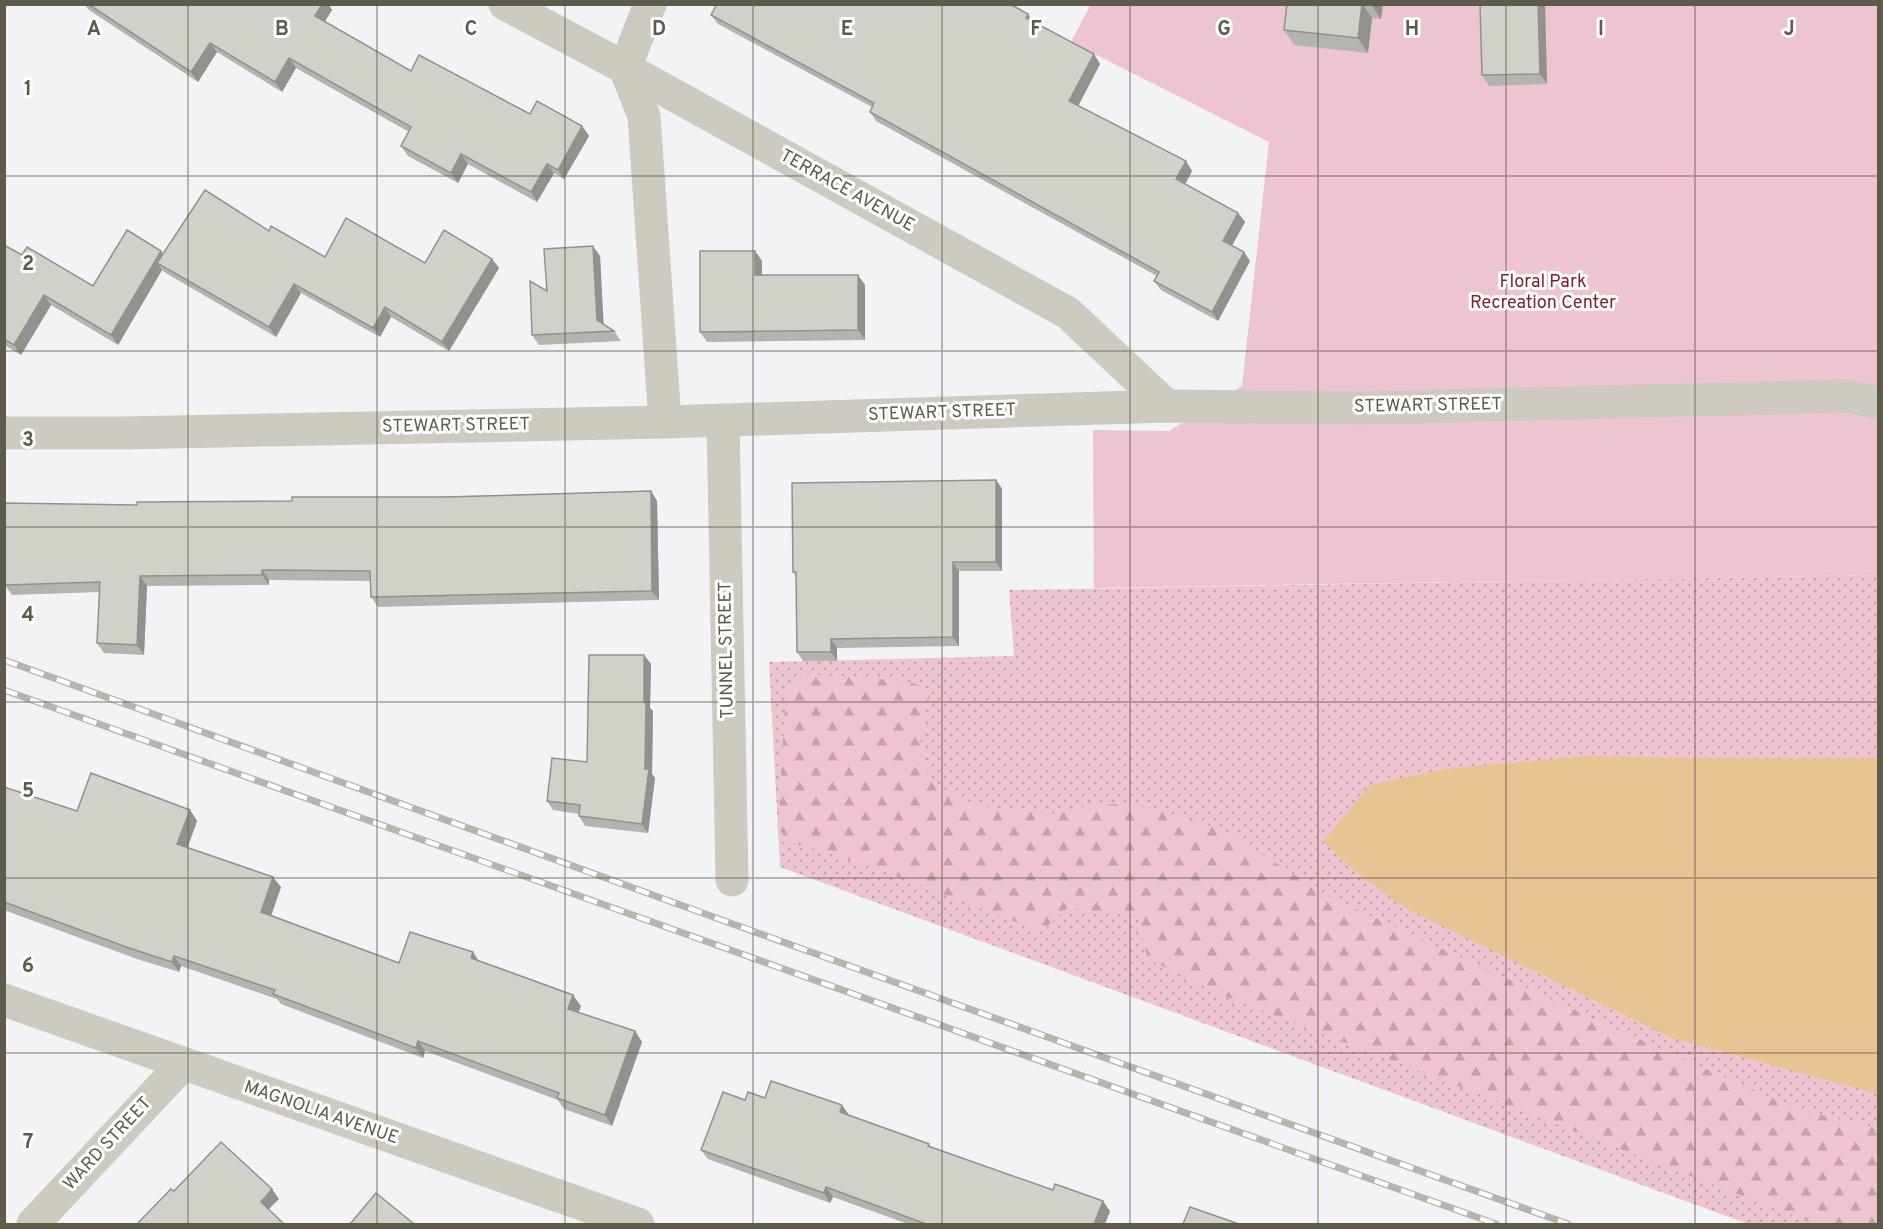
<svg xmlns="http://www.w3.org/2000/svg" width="1883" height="1229" font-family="Overpass,sans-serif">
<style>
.grass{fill:url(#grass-dots)}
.forest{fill:url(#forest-firs)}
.green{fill:#edc4cf}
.water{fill:#e7c494}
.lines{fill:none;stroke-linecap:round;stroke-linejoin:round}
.minor{stroke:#cdcbbf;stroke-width:33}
.rail-casing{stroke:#b5b5ae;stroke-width:7}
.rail{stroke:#fff;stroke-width:4.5;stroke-dasharray:14;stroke-linecap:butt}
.wall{fill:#b3b4ad}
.shaded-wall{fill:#92928d}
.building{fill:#d0d1c9;stroke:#92928d;stroke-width:1.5}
.grid{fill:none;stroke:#5e5b4b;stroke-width:1.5;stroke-opacity:0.55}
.labels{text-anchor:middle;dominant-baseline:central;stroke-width:6;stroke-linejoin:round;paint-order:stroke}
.street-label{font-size:18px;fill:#5e5b4b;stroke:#fff}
.park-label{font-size:18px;fill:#7d1e2b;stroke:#fff}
.grid-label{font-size:20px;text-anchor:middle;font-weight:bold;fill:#5e5b4b;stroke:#fff;stroke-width:6;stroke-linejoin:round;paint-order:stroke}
</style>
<defs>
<pattern id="grass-dots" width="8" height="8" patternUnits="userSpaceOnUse" patternTransform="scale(1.5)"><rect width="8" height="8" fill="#edc4cf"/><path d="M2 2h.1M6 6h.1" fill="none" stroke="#c3a2aa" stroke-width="1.8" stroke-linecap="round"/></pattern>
<pattern id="forest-firs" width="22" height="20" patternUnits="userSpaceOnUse" patternTransform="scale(1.5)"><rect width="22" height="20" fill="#edc4cf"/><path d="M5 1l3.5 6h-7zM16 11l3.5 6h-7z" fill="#c3a2aa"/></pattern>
</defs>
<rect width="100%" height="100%" fill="#f2f3f4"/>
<path class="grass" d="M1878 575V1224H1748L780 867 769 662 1014 656 1009 590Z"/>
<path class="forest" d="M805 674 907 681 931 690 920 738 930 782 978 806 1057 814 1094 804H1133L1222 829 1328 896 1633 1037 1800 1110 1878 1128V1224H1815L1227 997 1148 959 1137 916 1066 908 1042 932 860 862 789 842 778 828 786 689Z"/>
<path class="green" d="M1091 4 1878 5V575L1094 588 1093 430 1169 431 1242 386 1269 142 1071 42Z"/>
<path class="water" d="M1586 756 1775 759 1878 758V1094L1672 1038 1407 909 1360 875 1323 842 1370 785 1444 769Z"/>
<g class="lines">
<g class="minor">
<path d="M505 4 625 68 1068 313 1167 406"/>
<path d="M650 4 625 68 644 116 665 422"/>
<path d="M723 420 732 880"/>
<path d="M4 433H123L665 422 1167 406 1363 408 1849 396 1878 403"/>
<path d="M4 1000 638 1224"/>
<path d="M33 1224 183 1064"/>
</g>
<defs>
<g id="rail">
<path d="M4 660 719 919 1568 1224"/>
<path d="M4 690 1496 1224"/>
</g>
</defs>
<use href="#rail" class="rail-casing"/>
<use href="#rail" class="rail"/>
</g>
<g class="wall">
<path d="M84 4H328L332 10 324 22 411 71 530 114 582 126 589 136 564 179 554 173 537 202 468 164 458 183 408 156 401 146 409 132 296 68 282 92 217 52 198 82 89 10Z"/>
<path d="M1287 4H1383L1381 19 1372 18 1368 53 1294 45 1284 30Z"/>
<path d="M1480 4H1545L1547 84 1489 86 1482 75Z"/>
<path d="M711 15 1033 22 1100 64 1078 106 1192 171 1185 184 1238 213 1245 222 1232 246 1250 261 1218 321 1161 290 1154 281 1157 276 876 121 870 112 872 107 718 24Z"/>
<path d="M269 231 325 257 425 263 492 259 499 268 449 351 391 317 380 337 301 293 276 337 164 272 162 270 118 345 51 305 21 355 4 345V245L22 255 93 286 161 251 163 254Z"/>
<path d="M755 251 762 261V275L865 285V340L707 342 700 332Z"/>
<path d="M600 256 603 324 614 331 621 341 539 345 532 335 547 291Z"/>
<path d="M996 480 1002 489V571H959V646L837 648V661H803L797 652 796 577 793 572Z"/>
<path d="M651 491 657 501 659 600 378 607 371 597V581L269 580V585L147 586 144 655 104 653 97 643 99 592 12 595 5 585 137 505Z"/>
<path d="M651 664 650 708 653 711 652 774 655 778 648 833 585 826 579 816V814L553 810 547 801 587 762Z"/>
<path d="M4 787 77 811 190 810 197 821 187 847 281 887 271 915 399 963 478 961 581 1006 578 1012 635 1031 642 1042 612 1126 564 1109 558 1100 425 1051 423 1058 281 1004 277 999 181 966 179 972 137 959 4 910Z"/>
<path d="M765 1098 849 1115 929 1144 931 1147 1110 1211 1105 1224H908L833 1197 830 1203 708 1159 701 1150 745 1100Z"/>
</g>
<g class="shaded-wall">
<path d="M322 4H328L332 10 322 26 315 16Z"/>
<path d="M1362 4 1372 18 1368 53 1358 38Z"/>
<path d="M1371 4H1383L1381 19Z"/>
<path d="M1538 4H1545L1547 84 1540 74Z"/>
<path d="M1028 14 1034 23 1026 18Z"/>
<path d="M210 43 217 52 198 82 191 72Z"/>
<path d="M1094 54 1100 64 1076 110 1069 101Z"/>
<path d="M289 58 296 68 282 92 275 82Z"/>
<path d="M582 126 589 136 564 179 558 170Z"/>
<path d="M461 154 468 164 458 183 451 173Z"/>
<path d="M1186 161 1192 171 1183 188 1176 179Z"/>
<path d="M547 164 554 173 537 202 531 192Z"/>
<path d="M1238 213 1245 222 1229 250 1223 241Z"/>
<path d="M593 246 600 256 604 330 597 320Z"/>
<path d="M161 251 168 261 157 263 162 270 118 345 111 335Z"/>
<path d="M755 251 762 261V285L755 275Z"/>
<path d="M1244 252 1250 261 1218 321 1212 312Z"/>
<path d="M492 259 499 268 449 351 442 342Z"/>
<path d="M858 275 865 285V340L858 330Z"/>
<path d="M294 284 301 293 276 337 269 327Z"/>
<path d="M44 295 51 305 21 355 14 345Z"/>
<path d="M385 307 391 317 380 337 373 328Z"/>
<path d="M996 480 1002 489V571L996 562Z"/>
<path d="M651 491 657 501 659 600 652 591Z"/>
<path d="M953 562 959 571V646L953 637Z"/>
<path d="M262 570 269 580V585L262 575Z"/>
<path d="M140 576 147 586 144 655 137 645Z"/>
<path d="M831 639 837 648V661L831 652Z"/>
<path d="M644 655 651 664 650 708 653 711 652 774 655 778 648 833 642 824 645 769 644 702Z"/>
<path d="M190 810 197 821 185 855 177 844Z"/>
<path d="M273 877 281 887 269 922 261 912Z"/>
<path d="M473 952 480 963 471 958Z"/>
<path d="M174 956 181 966 179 972 172 962Z"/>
<path d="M573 995 581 1006 576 1019 568 1009Z"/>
<path d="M635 1031 642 1042 612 1126 605 1115Z"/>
<path d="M418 1041 425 1051 423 1058 416 1048Z"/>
<path d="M842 1105 849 1115 847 1121 840 1112Z"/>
<path d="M826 1187 833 1197 830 1203 824 1193Z"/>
<path d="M272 1189 279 1199 267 1211 261 1202Z"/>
<path d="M1103 1201 1110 1211 1105 1224H1094Z"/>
</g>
<g class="building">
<path d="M88 4H322L315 16 411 71 419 55 530 114 537 101 582 126 558 170 547 164 531 192 461 154 451 173 401 146 411 127 289 58 275 82 210 43 191 72Z"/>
<path d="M717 4H1010L1028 14 1026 18 1094 54 1069 101 1186 161 1176 179 1238 213 1223 241 1244 252 1212 312 1154 281 1159 272 870 112 874 103 711 15Z"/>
<path d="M1287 4H1362L1358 38 1284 30Z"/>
<path d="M1480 4H1538L1540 74 1482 75Z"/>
<path d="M205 190 269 231 271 226 325 257 346 218 425 263 444 230 492 259 442 342 385 307 373 328 294 284 269 327 157 263Z"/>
<path d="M127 230 161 251 111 335 44 295 14 345 4 339V245L22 255 27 247 93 286Z"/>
<path d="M593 246 597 320 614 331 532 335 530 281 547 291 544 249Z"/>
<path d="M700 251H755V275H858V330L700 332Z"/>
<path d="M996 480V562H953V637L831 639V652H797L796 572H793L792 483Z"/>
<path d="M651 491 652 591 371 597 370 571 262 570V575L140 576 137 645 97 643 100 582 5 585 4 503 137 505V502L292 501V497H446Z"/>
<path d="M589 655H644V702H646L645 769H649L642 824 579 816 580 805 547 801 552 758 587 762Z"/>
<path d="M91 773 190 810 177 844 273 877 261 912 399 963 410 932 473 952 471 958 573 995 568 1009 635 1031 605 1115 557 1098 559 1093 418 1041 416 1048 273 994 275 990 174 956 172 962 129 948 4 902V787L77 811Z"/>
<path d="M771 1081 842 1105 840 1112 929 1144 928 1146 1053 1190 1055 1184 1103 1201 1094 1224H926L826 1187 824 1193 701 1150 723 1092 745 1100 748 1092 765 1098Z"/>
<path d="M221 1142 272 1189 261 1202 284 1224H137L171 1189 174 1191Z"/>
<path d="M376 1193 414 1224H350Z"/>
<path d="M1190 1207 1239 1224H1183Z"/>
</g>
<path class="grid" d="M188 4V1224M377 4V1224M565 4V1224M753 4V1224M942 4V1224M1130 4V1224M1318 4V1224M1506 4V1224M1695 4V1224M4 176H1878M4 351H1878M4 527H1878M4 702H1878M4 878H1878M4 1053H1878"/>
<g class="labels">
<g class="street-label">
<text transform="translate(847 191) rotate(29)">TERRACE AVENUE</text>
<text transform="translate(1428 406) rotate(-1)">STEWART STREET</text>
<text transform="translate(942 413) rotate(-2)">STEWART STREET</text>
<text transform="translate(456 426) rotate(-1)">STEWART STREET</text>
<text transform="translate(727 650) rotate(-91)">TUNNEL STREET</text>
<text transform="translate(321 1113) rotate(19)">MAGNOLIA AVENUE</text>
<text transform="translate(108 1144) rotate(-47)">WARD STREET</text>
</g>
<g class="park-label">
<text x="1543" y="282">Floral Park<tspan x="1543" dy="21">Recreation Center</tspan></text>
</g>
</g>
<g class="grid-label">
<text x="94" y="35">A</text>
<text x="282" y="35">B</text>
<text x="471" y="35">C</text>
<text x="659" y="35">D</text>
<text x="847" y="35">E</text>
<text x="1036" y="35">F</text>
<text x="1224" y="35">G</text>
<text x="1412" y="35">H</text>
<text x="1601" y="35">I</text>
<text x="1789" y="35">J</text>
<text x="28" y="95">1</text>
<text x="28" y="270">2</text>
<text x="28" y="446">3</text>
<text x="28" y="621">4</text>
<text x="28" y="797">5</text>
<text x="28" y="972">6</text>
<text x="28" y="1148">7</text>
</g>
<rect width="1883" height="1229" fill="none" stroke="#5e5b4b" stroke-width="12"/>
</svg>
